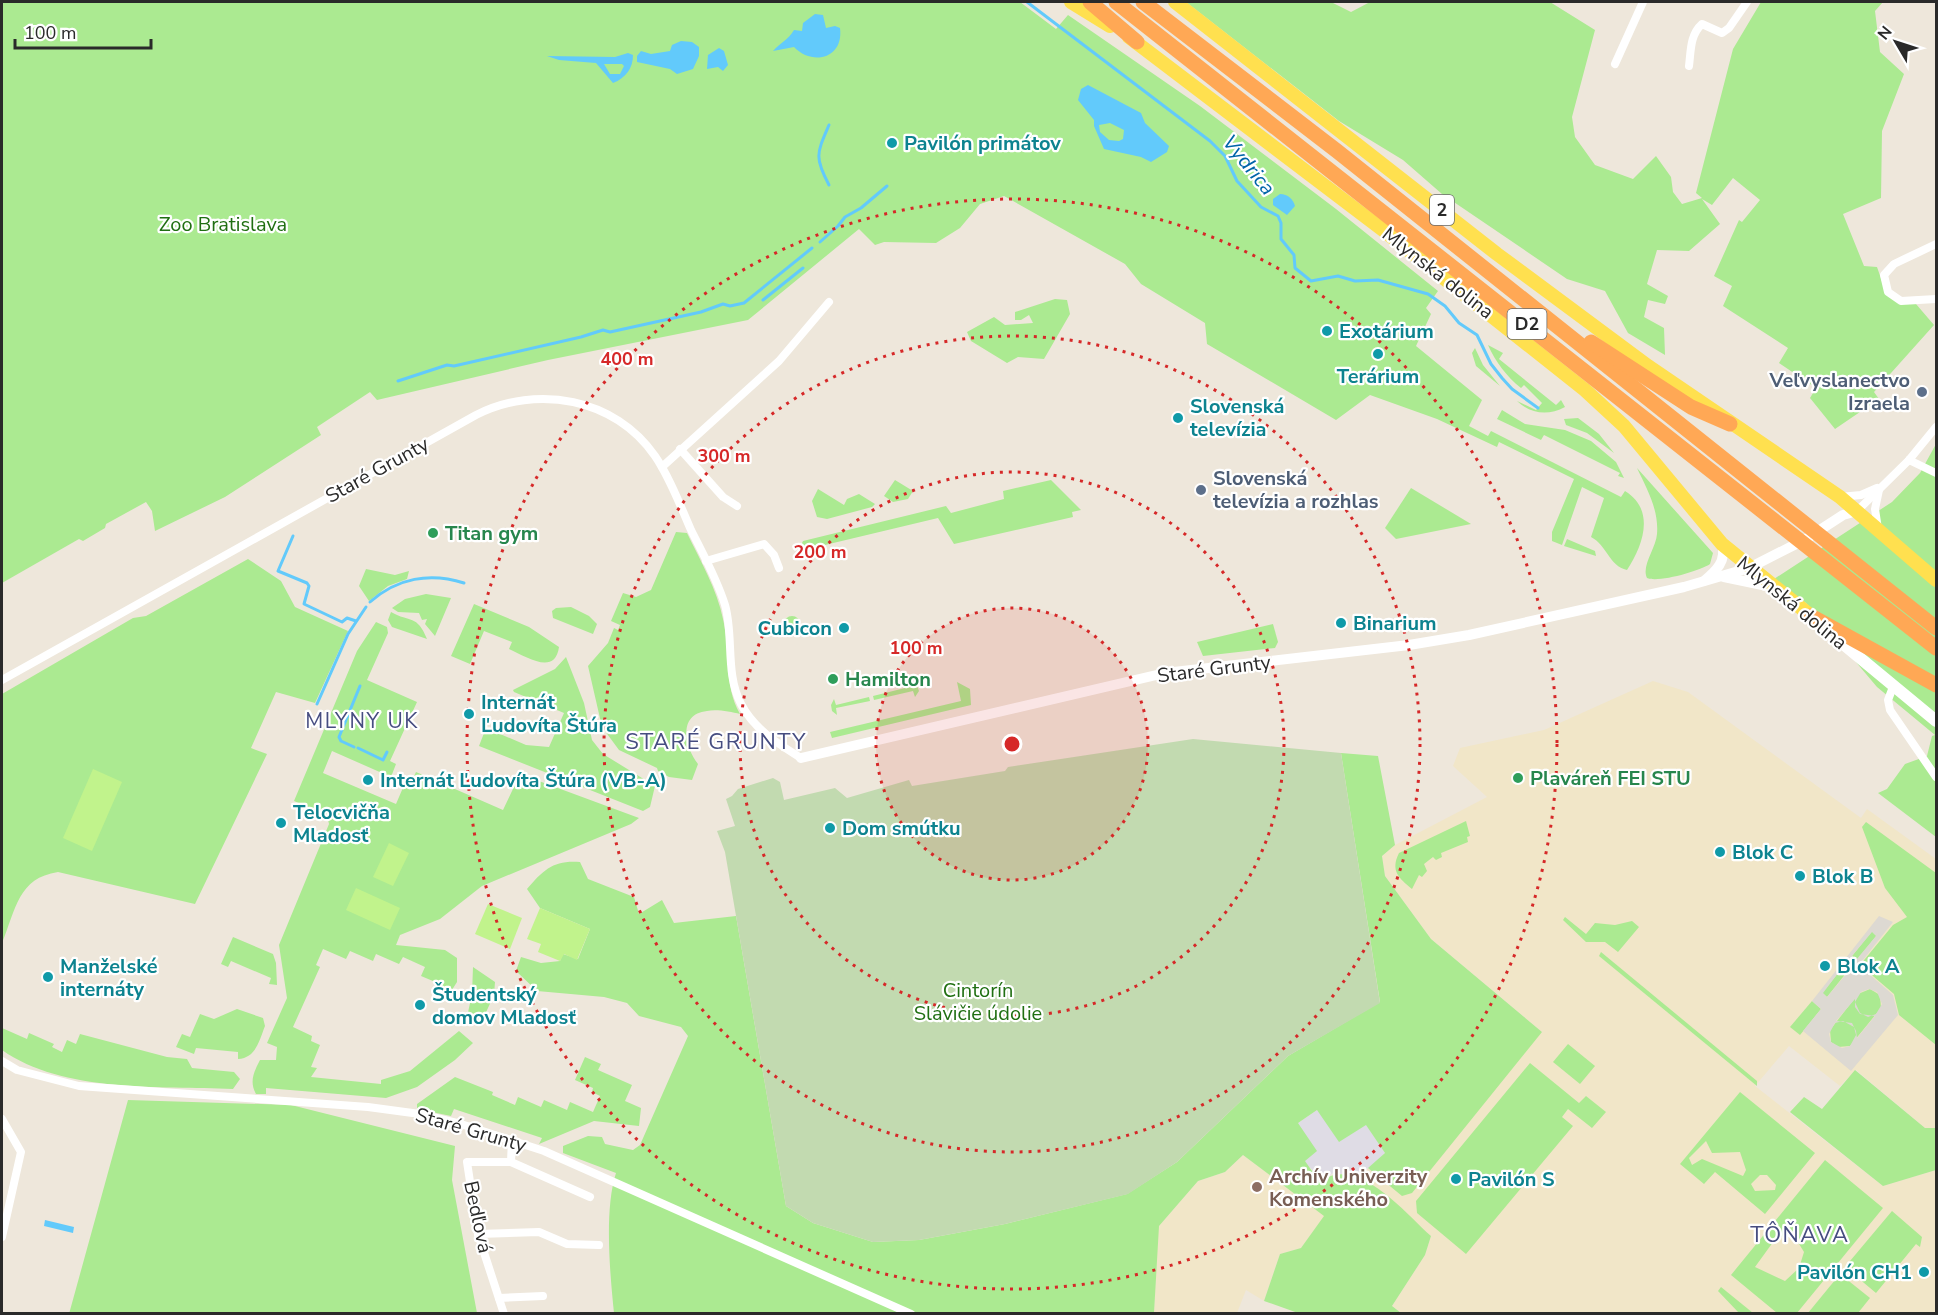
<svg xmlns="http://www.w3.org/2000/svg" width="1938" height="1315" font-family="'Nunito Sans',sans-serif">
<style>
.industrial{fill:#dfdce5}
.education{fill:#f1e6c8}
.green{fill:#abea91;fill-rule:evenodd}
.cemetery{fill:#c2dab0}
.pitch{fill:#c1f38c}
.plaza{fill:#ddd9d2;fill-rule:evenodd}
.water{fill:#62cafb;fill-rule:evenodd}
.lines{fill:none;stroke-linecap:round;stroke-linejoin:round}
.stream{stroke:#62cafb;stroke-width:3}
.minor{stroke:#fff;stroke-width:8}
.tertiary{stroke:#fff;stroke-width:10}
.secondary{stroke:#fff;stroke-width:12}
.primary{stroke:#ffe04f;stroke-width:14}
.motorway{stroke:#ffa855;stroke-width:15}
.ring{fill:none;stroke:#d62828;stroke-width:3;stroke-dasharray:3 6}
.culture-dot{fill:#0f9aa8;stroke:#fff;stroke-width:2}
.service-dot{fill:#5c6f8a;stroke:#fff;stroke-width:2}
.leisure-dot{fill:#2e9e5b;stroke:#fff;stroke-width:2}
.education-dot{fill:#8d6e63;stroke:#fff;stroke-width:2}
.labels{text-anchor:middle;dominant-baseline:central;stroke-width:4.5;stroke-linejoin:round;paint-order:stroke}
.shield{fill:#fff;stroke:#6a6a6a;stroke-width:1.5}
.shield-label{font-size:18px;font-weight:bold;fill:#2a2a2a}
.culture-label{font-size:20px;font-weight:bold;fill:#0d838f;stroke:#fff;text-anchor:start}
.park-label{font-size:20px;fill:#206f12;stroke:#fff}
.street-label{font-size:20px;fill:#2a2a2a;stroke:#fff}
.service-label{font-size:20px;font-weight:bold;fill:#4e5e75;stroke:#fff;text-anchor:end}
.leisure-label{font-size:20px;font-weight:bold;fill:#27864d;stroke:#fff;text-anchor:start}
.education-label{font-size:20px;font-weight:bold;fill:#785e54;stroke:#fff;text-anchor:start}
.water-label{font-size:21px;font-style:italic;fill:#0065a9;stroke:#fff}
.neighbourhood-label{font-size:21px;letter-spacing:1.5px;fill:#464d80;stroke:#fff}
.quarter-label{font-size:22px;letter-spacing:1.5px;fill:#464d80;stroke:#fff}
.centre{fill:#d62828;stroke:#fff;stroke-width:3}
.ring-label{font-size:18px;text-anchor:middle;font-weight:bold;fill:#d62828;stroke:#fff;stroke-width:4.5;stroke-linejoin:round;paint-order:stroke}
</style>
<rect width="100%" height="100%" fill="#eee7db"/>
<path class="industrial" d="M1317 1110 1366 1124 1385 1153 1361 1176 1333 1173 1322 1180 1304 1161 1298 1123Z"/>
<g class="education">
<path d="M1653 681 1688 692 1861 818 1867 809 1936 859V1128H1925L1856 1070 1840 1086 1789 1046 1755 1086 1883 1186 1936 1170V1313H1401L1392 1306 1425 1255 1431 1236 1361 1176 1368 1168 1382 1180 1542 1032 1431 939 1385 876 1382 856 1395 845 1487 797 1453 766 1460 748 1544 730Z"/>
<path d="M1243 1155 1325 1216 1301 1248 1280 1254 1264 1301 1246 1290 1237 1313 1154 1314 1158 1227 1198 1181 1225 1172Z"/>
</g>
<g class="green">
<path d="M2 2H1020L1056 29 1068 15 1200 106 1336 209 1438 291 1426 308 1431 314 1416 346 1482 400 1469 426 1488 436 1491 431 1621 497 1625 491C1656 510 1643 546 1627 570 1609 566 1607 545 1591 537L1604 498 1582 487 1562 545 1552 541V532L1574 479 1499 442 1497 447 1437 419 1370 395 1336 420 1207 344 1205 323 1141 284 1125 264 1004 196 980 204 960 228 936 243 884 242 875 245 859 229 748 320 548 360 377 400 370 392 317 427 321 435 225 497 155 531 152 511 146 502 106 524 105 528 83 541 79 539 2 583Z"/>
<path d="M1186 2H1331L1351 12 1370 2H1550L1595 30 1572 117 1575 137 1595 165 1633 179 1656 156 1671 177 1673 192 1682 204 1702 198 1696 193 1733 49 1761 2H1883L1875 11 1880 52 1904 74 1882 131 1881 198 1843 214 1864 266 1877 267 1886 293 1916 304 1934 325 1874 392 1879 399 1835 429 1810 398 1816 388 1779 363 1788 348 1723 306 1732 286 1714 276 1739 220 1742 222 1760 200 1733 178 1712 205 1702 199 1720 224 1689 251 1657 250 1647 284 1668 296 1665 304 1648 300 1644 317 1664 328 1665 355 1628 333 1605 291 1567 279 1442 194 1403 160 1339 121Z"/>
<path d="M1055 299 1067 300 1070 314 1044 359 1018 357 1007 363 971 341 967 332 994 317 1005 325 1033 323 1029 315 1021 320H1015V312Z"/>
<path d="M1488 345 1503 353 1499 359 1556 405 1561 400 1565 407C1548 416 1531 414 1517 401L1536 410 1542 403 1524 385 1521 388C1507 377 1495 361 1488 345Z"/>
<path d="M1475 348 1483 365 1500 386 1476 366 1472 353Z"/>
<path d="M1502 410 1525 424 1565 430 1591 441 1616 462 1624 478 1618 476 1620 473 1544 435 1541 440 1497 419Z"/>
<path d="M1578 418 1599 434 1614 453 1587 433 1566 425 1564 419Z"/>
<path d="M1936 444V837L1878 793 1887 789 1905 764 1927 756 1932 736 1935 735 1877 687 1806 603 1774 579 1892 502 1920 473Z"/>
<path d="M1637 468 1713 553 1710 564C1700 571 1658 583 1647 578 1641 566 1656 548 1657 534 1659 510 1647 489 1637 468Z"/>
<path d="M895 480 913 491 908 499 893 502 884 496Z"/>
<path d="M1051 480 1081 510 1072 512 1073 517 954 544 938 518 804 550 800 547 803 541 946 506 951 513 1004 499 1003 491Z"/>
<path d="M1411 488 1471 524 1396 539 1385 528Z"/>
<path d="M818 489 844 505 847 499 859 494 875 504 872 507 827 519 817 517 812 501Z"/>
<path d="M676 532 687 533C700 560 717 589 723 619 731 652 723 684 740 714 731 712 717 709 707 711 677 714 685 748 698 764L692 780 669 777 658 771 657 768 619 750 602 727 588 666 608 643 614 628 618 630 620 625 611 621 623 593 636 597 651 590Z"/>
<path d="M1567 539 1595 551 1596 556 1564 546Z"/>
<path d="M248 559 281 581 295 607 348 631 315 703 276 692 251 748 267 754 195 904 58 872C18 878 16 909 2 943V694L133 618 146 616Z"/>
<path d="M366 569 395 575 409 571 407 579 388 586 369 601 359 586Z"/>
<path d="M426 594 451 598 435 636 425 624 427 619 422 620 419 613 398 612 392 608 405 599Z"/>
<path d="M474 604 529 627 559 647C555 676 527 657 509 649L512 642 484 631 470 664 451 656Z"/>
<path d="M571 607 589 616 597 624 593 634 553 618 552 611 556 608Z"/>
<path d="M391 612C410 623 417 614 427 639L392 627 388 620Z"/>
<circle cx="792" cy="624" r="8"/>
<path d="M376 622 387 627 388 633 367 680 417 702 390 761 396 764 391 777 332 751 323 773 396 804 405 783 410 785 416 772 503 810 520 774 639 818 631 824 482 886 440 919 400 935 396 945 445 950 457 958V982L450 993 439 988 440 984 421 976 425 967 403 957 399 964 376 954 373 961 350 951 346 959 323 949 316 965 320 967 293 1027 312 1036 311 1041 320 1045 311 1067 317 1068 311 1077 381 1084V1080L410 1071 459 1031 473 1043 455 1060 417 1087 386 1098 266 1088V1094H256C249 1081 254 1072 260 1060H276L277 1047 267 1043 287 998 279 945 329 824 327 815 294 801 357 651Z"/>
<path d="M1273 624 1278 642 1275 648 1203 656 1197 642Z"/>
<path d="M566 657 584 703 592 740 603 754 655 786 650 807 643 811 479 746 486 728 526 745 549 747 564 713 514 692 513 690 555 669Z"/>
<path d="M912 682 916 683 919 691 915 697 913 691 874 700 873 696 909 687 908 683Z"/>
<path d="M957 682 970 689 971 705 832 738 830 732 961 701Z"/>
<path d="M869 697 870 701 836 708 837 715 832 711 831 705 834 699 836 705Z"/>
<path d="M1341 753 1378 756 1395 845 1382 856 1385 876 1431 939 1542 1032 1412 1193 1402 1196 1368 1168 1385 1153 1366 1125 1339 1142 1317 1110 1298 1123 1317 1151 1305 1161 1312 1171 1315 1170 1322 1180C1359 1156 1405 1213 1431 1236L1425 1255 1392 1306 1401 1313H1298L1264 1301 1280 1254 1301 1248 1324 1216 1243 1155 1225 1172 1198 1181 1159 1226 1154 1313H614C610 1274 604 1210 616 1173L563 1153V1146L588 1136 602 1137 605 1144 633 1150 640 1145 688 1036 681 1027 639 1016 627 1003 604 997 537 991 516 971 521 957 541 963 560 961 563 954 578 959 590 929 540 908 527 889C544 869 554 860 580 862L588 879 634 897 639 914 662 900 674 923 736 916 786 1206 813 1223 873 1242 919 1240 1005 1224 1127 1194 1177 1162 1288 1056 1380 1002Z"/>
<path d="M1466 821 1470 836 1467 837 1468 842 1441 853 1442 857 1436 860 1433 857 1424 864 1427 871 1422 877 1419 875 1412 889C1399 878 1390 871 1399 853Z"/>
<path d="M1866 822 1936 873V1045L1899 1015 1894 994 1860 965 1893 925 1907 917 1885 888 1862 827Z"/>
<path d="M1565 917 1586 934 1595 923 1615 925 1632 921 1639 927 1618 952 1605 942H1586L1563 920Z"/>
<path d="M1872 931 1877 935 1857 960 1852 956Z"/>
<path d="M233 937 273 954 276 963 277 985 269 984 271 978 231 961 228 967 221 964Z"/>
<path d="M1601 952 1757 1081V1086L1599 956Z"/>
<path d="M473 967 495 982 494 995 481 1023 473 1022 467 1017 472 994Z"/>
<path d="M1842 968 1847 972 1827 997 1822 993Z"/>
<path d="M1870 989 1880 995 1881 1008 1850 1046 1838 1047 1831 1042 1830 1030 1858 994Z"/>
<path d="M1812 1001 1821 1009 1800 1035 1790 1027Z"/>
<path d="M237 1009 263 1018 265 1026C259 1041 256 1058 238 1059V1052L196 1048 194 1054 176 1047 182 1034 190 1037 200 1014 214 1019Z"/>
<path d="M2 1028 27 1039 29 1033 54 1044 52 1047 62 1052 67 1040 76 1044 80 1034 167 1057 187 1059 192 1068 234 1072 240 1079 233 1089C160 1086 63 1093 2 1050Z"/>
<path d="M1568 1044 1595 1066 1580 1084 1553 1062Z"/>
<path d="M585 1057 601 1064 598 1070 632 1085 625 1101 641 1108 639 1126 594 1121 539 1144 542 1138 454 1109 451 1116 417 1109V1104L455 1077 493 1092 492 1095 515 1105 518 1097 541 1107 544 1100 567 1110 570 1102 593 1112 600 1096 592 1092 593 1088 575 1080Z"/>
<path d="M1530 1063 1579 1103 1586 1096 1606 1112 1592 1128 1568 1109 1562 1117 1573 1126 1466 1254 1417 1213 1416 1201Z"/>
<path d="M1855 1070 1925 1128H1936V1170L1883 1186 1790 1112 1804 1097 1822 1109Z"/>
<path d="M1740 1092 1815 1153 1765 1214 1715 1172 1704 1184 1680 1164ZM1706 1141 1712 1153 1740 1152 1746 1170 1743 1176 1702 1159 1692 1165 1689 1158ZM1760 1175H1767L1776 1185 1775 1190 1755 1191 1751 1184Z"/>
<path d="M128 1100 291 1105 455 1146 452 1180 477 1313 69 1314Z"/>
<path d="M1825 1160 1883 1208 1797 1313H1777L1731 1275ZM1793 1234 1804 1252 1799 1268 1785 1281 1755 1267 1776 1238Z"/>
<path d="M1892 1211 1922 1237 1920 1247 1916 1244 1876 1293 1845 1267Z"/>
<path d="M1840 1274 1870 1298 1858 1313H1808Z"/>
<path d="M1721 1287 1753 1313H1739L1718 1291Z"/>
</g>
<path class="cemetery" d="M1193 739 1341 753 1380 1003 1288 1056 1177 1162 1128 1194 1005 1224 919 1240 873 1242 813 1223 786 1206 725 852 717 831 735 826 726 799 732 796 738 789 773 778 780 782 784 800 835 788 847 798 909 780 912 786 1005 771 1008 767Z"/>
<g class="pitch">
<path d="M93 769 122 782 92 851 63 838Z"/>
<path d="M389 843 409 853 393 886 373 877Z"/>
<path d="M356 888 400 908 390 930 346 910Z"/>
<path d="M488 904 522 918 510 949 475 934Z"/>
<path d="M540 908 590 929 577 960 564 954 560 961 538 952 541 944 527 939Z"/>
</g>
<path class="plaza" d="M1879 916 1893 922 1859 965 1893 995 1898 1015 1851 1071 1803 1031 1821 1009 1812 1001ZM1872 932 1876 936 1856 960 1852 956ZM1842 968 1847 973 1827 997 1823 993ZM1869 989 1877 992 1882 1004 1876 1014 1868 1017 1860 1013 1855 1002 1861 992ZM1855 999V1007L1860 1014 1875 1016 1857 1038 1856 1031 1852 1023 1836 1021ZM1843 1021 1854 1027 1856 1035 1850 1046 1842 1048 1831 1042 1829 1034 1835 1023Z"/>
<g class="water">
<path d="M815 14 823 15 826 28 835 26 840 28C844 59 812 66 794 47L773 51C780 43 788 40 794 30L802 31 803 23Z"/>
<path d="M681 41 692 42 699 47V56L693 69 677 74 670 69 637 62V56L641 51 651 54 670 51 672 45Z"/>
<path d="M719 48 724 51 728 65 723 71 718 67 707 69 708 55Z"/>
<path d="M628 53 633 55C633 68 626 78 613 83L596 63 559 60 547 56 615 57ZM604 64H622L624 66 620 74H610Z"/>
<path d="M1088 85 1141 113 1145 123 1169 146 1167 152 1151 162 1141 157 1104 149 1094 126V120L1078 100 1081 89ZM1110 123 1124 130 1123 139 1119 141 1109 140 1100 132 1099 125Z"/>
<path d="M1280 194C1288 194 1293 199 1295 206L1287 215 1273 205V199Z"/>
<path d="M45 1220 74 1227 73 1233 44 1226Z"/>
</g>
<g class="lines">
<g class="stream">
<path d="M1027 2 1210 141 1225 156 1237 181 1261 207 1278 216 1281 223V239L1294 255 1295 268 1311 281 1338 276 1355 281 1378 280 1428 294 1445 306 1459 323 1477 335 1491 364 1502 378 1512 389 1538 408"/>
<path d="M829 185C814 157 817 153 829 125"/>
<path d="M820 242 838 226 845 217 861 208 887 186"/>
<path d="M763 300 803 268"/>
<path d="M398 381 447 365 454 366 581 337 603 330 610 332 701 312 723 304 730 306 744 303 812 248"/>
<path d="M293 536 278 571 307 583 309 586 304 604 342 622 347 618 356 621"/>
<path d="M370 602C397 578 430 572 464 583"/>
<path d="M317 704 348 634 366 607"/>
<path d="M354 747 341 741 339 737 360 686"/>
<path d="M358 748 383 760 387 752"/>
</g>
<g class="minor">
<path d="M1615 64 1643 2"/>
<path d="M1689 66C1691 50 1690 35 1702 24L1722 33 1729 28 1747 2"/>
<path d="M1936 244 1894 264 1884 275 1888 292 1901 301 1936 299"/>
<path d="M680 449 723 497 737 506"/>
<path d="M1909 460 1936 473"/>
<path d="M662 467 779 361 829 302"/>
<path d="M1840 497 1861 495 1877 488"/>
<path d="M1857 511 1909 460 1936 427"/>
<path d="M1878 529 1875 509 1879 490"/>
<path d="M706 561 764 544 774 555 779 568"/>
<path d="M2 680 476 415C537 384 615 398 655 456 670 478 680 505 691 530 703 554 717 579 725 605 734 636 725 674 741 704 754 729 777 743 801 758"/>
<path d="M1893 687 1888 700 1890 710 1936 777"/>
<path d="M2 1061 17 1070 79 1086 368 1107 420 1114 461 1124 544 1151 911 1314"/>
<path d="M2 1119 21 1152 2 1237"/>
<path d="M512 1139 511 1162 590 1197"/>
<path d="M478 1234 539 1232 567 1244 599 1245"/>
<path d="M499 1298 543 1296"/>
<path d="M504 1314 478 1234 467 1162H511"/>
</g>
<g class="tertiary">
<path d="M1724 577 1772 587"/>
<path d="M1704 581C1716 571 1727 561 1722 544"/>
<path d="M801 758 1165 673 1409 645 1469 635 1684 587 1749 568 1806 539 1843 515 1857 511"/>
</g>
<path class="secondary" d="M1825 629 1936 721"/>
<g class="primary">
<path d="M1071 2 1110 26"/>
<path d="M1175 2 1497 254 1648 366 1840 497 1936 580"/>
<path d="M1129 37 1383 230 1585 390 1624 426 1722 544 1811 616"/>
</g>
<g class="motorway">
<path d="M1090 2 1137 42"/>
<path d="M1116 2 1936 648"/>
<path d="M1143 2 1337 151 1936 628"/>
<path d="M1591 342 1691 407 1730 424"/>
<path d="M1811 616 1936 685"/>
</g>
</g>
<circle cx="1012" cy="744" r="136" fill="#d62828" fill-opacity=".12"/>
<g class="ring">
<circle cx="1012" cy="744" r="136"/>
<circle cx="1012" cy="744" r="272"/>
<circle cx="1012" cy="744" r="408"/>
<circle cx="1012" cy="744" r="545"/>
</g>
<g class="culture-dot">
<circle cx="892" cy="143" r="6"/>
<circle cx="1327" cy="331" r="6"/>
<circle cx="1378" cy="354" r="6"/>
<circle cx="1178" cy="418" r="6"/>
<circle cx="1341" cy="623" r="6"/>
<circle cx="844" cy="628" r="6"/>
<circle cx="469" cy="714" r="6"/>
<circle cx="368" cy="780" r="6"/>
<circle cx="281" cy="823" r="6"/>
<circle cx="830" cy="828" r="6"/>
<circle cx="1720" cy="852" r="6"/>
<circle cx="1800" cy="876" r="6"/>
<circle cx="1825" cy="966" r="6"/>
<circle cx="48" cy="977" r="6"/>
<circle cx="420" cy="1005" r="6"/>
<circle cx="1456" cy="1179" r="6"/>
<circle cx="1924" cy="1272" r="6"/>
</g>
<g class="service-dot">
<circle cx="1922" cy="392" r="6"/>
<circle cx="1201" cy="490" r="6"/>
</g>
<g class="leisure-dot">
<circle cx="433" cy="533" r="6"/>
<circle cx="833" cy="679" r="6"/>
<circle cx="1518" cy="778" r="6"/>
</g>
<circle class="education-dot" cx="1257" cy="1187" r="6"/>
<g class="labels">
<g class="shield">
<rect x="1430" y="195" width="24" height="30" rx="4.5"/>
<rect x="1507.5" y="309" width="39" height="30" rx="4.5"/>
</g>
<g class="shield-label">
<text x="1442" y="210">2</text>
<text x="1527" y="324">D2</text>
</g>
<g class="culture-label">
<text x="904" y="143">Pavilón primátov</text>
<text x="1339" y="331">Exotárium</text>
<text x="1378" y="376" text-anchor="middle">Terárium</text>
<text x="1190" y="406">Slovenská<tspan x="1190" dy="23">televízia</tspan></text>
<text x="1353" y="623">Binarium</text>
<text x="832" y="628" text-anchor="end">Cubicon</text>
<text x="481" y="702">Internát<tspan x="481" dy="23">Ľudovíta Štúra</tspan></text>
<text x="380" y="780">Internát Ľudovíta Štúra (VB-A)</text>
<text x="293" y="812">Telocvičňa<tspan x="293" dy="23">Mladosť</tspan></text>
<text x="842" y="828">Dom smútku</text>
<text x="1732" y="852">Blok C</text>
<text x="1812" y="876">Blok B</text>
<text x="60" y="966">Manželské<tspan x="60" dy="23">internáty</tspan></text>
<text x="1837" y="966">Blok A</text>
<text x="432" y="994">Študentský<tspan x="432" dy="23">domov Mladosť</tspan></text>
<text x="1468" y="1179">Pavilón S</text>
<text x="1912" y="1272" text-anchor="end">Pavilón CH1</text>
</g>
<g class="park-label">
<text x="223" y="224">Zoo Bratislava</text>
<text x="978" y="990">Cintorín<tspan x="978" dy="23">Slávičie údolie</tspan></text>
</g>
<g class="street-label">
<text transform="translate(1438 273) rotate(38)">Mlynská dolina</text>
<text transform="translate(377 470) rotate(-29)">Staré Grunty</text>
<text transform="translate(1792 603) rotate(39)">Mlynská dolina</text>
<text transform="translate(1214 669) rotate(-7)">Staré Grunty</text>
<text transform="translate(471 1130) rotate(16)">Staré Grunty</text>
<text transform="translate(478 1217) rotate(78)">Bedľová</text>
</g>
<g class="service-label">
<text x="1910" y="380">Veľvyslanectvo<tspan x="1910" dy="23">Izraela</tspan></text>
<text x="1213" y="478" text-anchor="start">Slovenská<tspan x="1213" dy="23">televízia a rozhlas</tspan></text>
</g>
<g class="leisure-label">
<text x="445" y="533">Titan gym</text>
<text x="845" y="679">Hamilton</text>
<text x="1530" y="778">Plaváreň FEI STU</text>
</g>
<g class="education-label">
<text x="1269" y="1176">Archív Univerzity<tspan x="1269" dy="23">Komenského</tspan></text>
</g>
<g class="water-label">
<text transform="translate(1249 165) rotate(51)">Vydrica</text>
</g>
<g class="neighbourhood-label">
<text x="362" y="721">MLYNY UK</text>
</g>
<g class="quarter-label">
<text x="716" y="742">STARÉ GRUNTY</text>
<text x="1800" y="1235">TÔŇAVA</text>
</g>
</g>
<circle cx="1012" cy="744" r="9" class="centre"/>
<g class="ring-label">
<text x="627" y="365">400 m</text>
<text x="724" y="462">300 m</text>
<text x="820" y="558">200 m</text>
<text x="916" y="654">100 m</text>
</g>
<rect width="1938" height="1315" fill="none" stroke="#2a2a2a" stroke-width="6"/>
<g transform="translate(1896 42) rotate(309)" stroke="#ffffff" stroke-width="4.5" paint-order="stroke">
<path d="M0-4.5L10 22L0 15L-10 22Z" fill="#2a2a2a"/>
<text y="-9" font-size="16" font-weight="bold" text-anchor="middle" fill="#2a2a2a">N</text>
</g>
<path d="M15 39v9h136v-9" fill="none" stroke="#2a2a2a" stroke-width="3"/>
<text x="24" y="39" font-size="18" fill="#2a2a2a" stroke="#ffffff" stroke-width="4.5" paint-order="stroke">100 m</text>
</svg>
